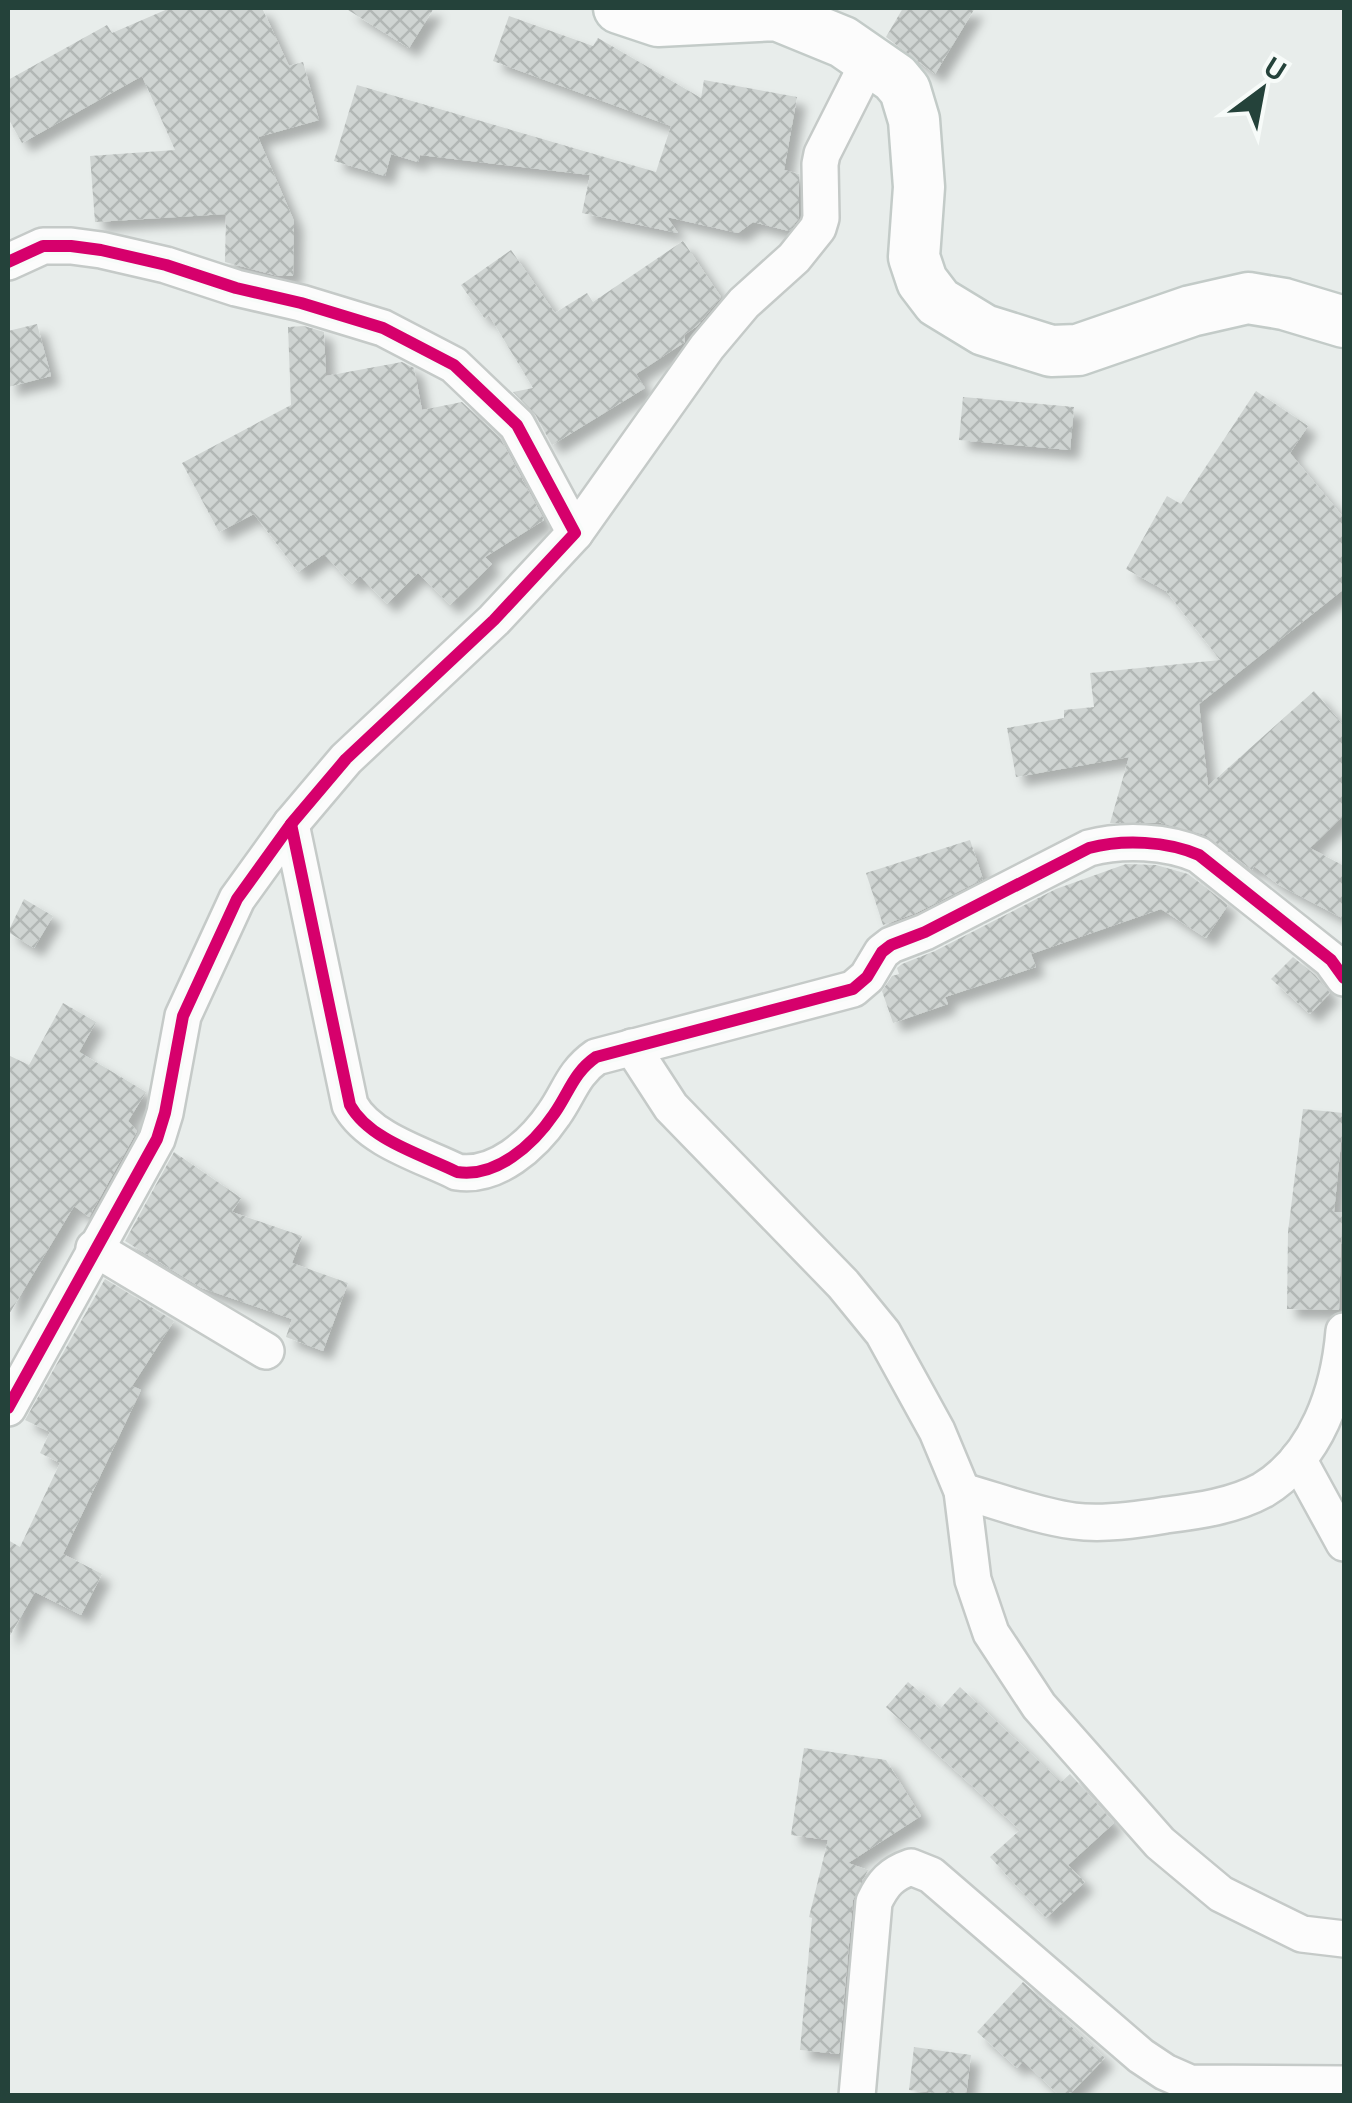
<svg xmlns="http://www.w3.org/2000/svg" width="1352" height="2103" font-family="'Space Grotesk',sans-serif">
<style>
.building{fill:url(#building-cross-hatch);filter:url(#shadow)}
.lines{fill:none;stroke-linecap:round;stroke-linejoin:round}
.street-casing{stroke:#c5cac8;stroke-width:40}
.secondary-casing{stroke:#c3cbc8;stroke-width:55}
.street{stroke:#fcfcfc;stroke-width:35}
.secondary{stroke:#fcfcfc;stroke-width:50}
.cycleway-casing{stroke:#f7fbf9;stroke-width:19}
.cycleway{stroke:#d6006c;stroke-width:12}
</style>
<defs>
<pattern id="building-cross-hatch" width="8" height="8" patternUnits="userSpaceOnUse" patternTransform="scale(2.5)"><rect width="8" height="8" fill="#cfd4d2"/><path d="M0 0l8 8M0 8l8-8" fill="none" stroke="#b2b7b5"/></pattern>
<filter id="shadow"><feDropShadow dx="9" dy="9" stdDeviation="5" flood-color="#0004"/></filter>
</defs>
<rect width="100%" height="100%" fill="#e8edeb"/>
<g class="building">
<path d="M170 8H262L289 66 303 62 319 120 258 137 294 221 293 276H278L225 262 226 214 95 222 90 156 175 150 142 76 22 143 8 118V80L107 25 112 33Z"/>
<path d="M345 8H434L409 48Z"/>
<path d="M903 8H975L935 74 886 37Z"/>
<path d="M509 16 593 46 598 38 701 98 704 80 797 97 784 170 799 174V218L789 231 753 222 738 233 667 217 678 233 582 213 590 175 420 155 418 162 391 154 385 176 334 161 357 85 656 172 671 126 493 61Z"/>
<path d="M683 241 721 297 697 326 684 335 685 342 636 374 645 388 552 445 535 414 513 392 533 388 489 315 485 319 461 285 511 250 555 313 587 293 593 302Z"/>
<path d="M37 324 51 376 8 387V331Z"/>
<path d="M304 326 324 332 326 376 402 362 414 368 422 410 462 402 500 438 544 520 485 557 492 564 450 605 418 573 387 604 360 576 352 584 324 554 298 572 254 514 219 532 182 463 291 405 288 327Z"/>
<path d="M1256 391 1308 426 1290 453 1344 518V589L1199 704 1208 786 1314 691 1344 726V815L1310 848 1344 866V919L1279 885 1254 866 1252 870 1206 835 1161 823H1110L1129 757 1016 777 1007 728 1064 718V710L1094 707 1090 673 1220 660 1166 591 1126 569 1167 496 1181 504Z"/>
<path d="M963 397 1074 407 1070 450 959 440Z"/>
<path d="M970 840 983 879 916 913 883 925 866 873Z"/>
<path d="M1126 864 1156 865 1188 874 1228 905 1206 938 1161 909 1031 954 1036 967 945 997 948 1004 893 1023 882 991 892 976 899 974 897 968 902 964 935 951 1056 889Z"/>
<path d="M24 899 53 916 34 948 8 932Z"/>
<path d="M1293 957 1315 975 1330 993 1310 1014 1271 979Z"/>
<path d="M63 1003 96 1022 79 1052 146 1092 128 1121 137 1131 89 1217 74 1206 8 1316V1055L29 1065Z"/>
<path d="M1303 1109 1344 1113 1334 1212H1342L1339 1310 1287 1309 1288 1232Z"/>
<path d="M174 1152 241 1198 232 1212 302 1236 292 1263 348 1283 323 1351 286 1337 292 1319 202 1288 125 1241Z"/>
<path d="M105 1279 174 1321 132 1386 141 1390 63 1554 102 1574 81 1615 35 1592 8 1639V1540L20 1547 60 1463 40 1453 50 1432 25 1420Z"/>
<path d="M908 1682 940 1709 960 1687 1061 1782 1070 1774 1114 1823 1068 1865 1085 1882 1046 1918 990 1857 1020 1830 886 1707Z"/>
<path d="M804 1748 886 1760 921 1816 848 1863 868 1870 853 1900 839 2054 800 2050 812 1918 809 1917 828 1840 791 1835Z"/>
<path d="M1023 1982 1105 2058 1068 2096H1060L1023 2061 1017 2068 977 2032Z"/>
<path d="M914 2047 971 2055 966 2096 909 2090Z"/>
</g>
<g class="lines">
<defs>
<g id="street">
<path d="M8 262 43 246H71L101 250 166 265 236 288 301 303 383 328 454 365 517 425 575 533 494 620 346 759 291 824 237 899 183 1016 165 1113 157 1139 8 1408"/>
<path d="M575 533 707 347 744 303 794 258 818 228 821 218 820 164 822 154 870 59"/>
<path d="M291 824 350 1105C369 1140 423 1155 457 1172 496 1178 533 1145 554 1114 569 1093 573 1073 596 1057L853 989 867 977 882 952 891 945 925 932 1089 848C1123 839 1167 841 1199 855L1331 960 1344 978"/>
<path d="M632 1047 671 1107 843 1284 883 1333 937 1431 962 1491 973 1580 991 1633 1039 1706 1160 1843 1221 1894 1302 1934 1344 1939"/>
<path d="M94 1248 266 1351"/>
<path d="M1298 1459 1344 1543"/>
<path d="M962 1491C998 1501 1037 1516 1074 1521 1103 1525 1137 1520 1166 1515 1198 1511 1234 1506 1263 1490 1317 1457 1339 1391 1344 1331"/>
<path d="M857 2096 874 1902C883 1883 891 1874 911 1867L931 1875 1141 2056 1165 2072 1190 2083 1344 2084"/>
</g>
<path id="secondary" d="M619 8 658 21 777 15 843 42 895 78 905 90 914 120 919 187 914 257 922 281 938 302 984 330 1051 351 1078 350 1191 311 1248 298 1284 304 1344 322"/>
</defs>
<use href="#street" class="street-casing"/>
<use href="#secondary" class="secondary-casing"/>
<use href="#street" class="street"/>
<use href="#secondary" class="secondary"/>
<defs>
<g id="cycleway">
<path d="M8 262 43 246H71L101 250 166 265 236 288 301 303 383 328 454 365 517 425 575 533 494 620 346 759 291 824 237 899 183 1016 165 1113 157 1139 8 1408"/>
<path d="M291 824 350 1105C369 1140 423 1155 457 1172 496 1178 533 1145 554 1114 569 1093 573 1073 596 1057L853 989 867 977 882 952 891 945 925 932 1089 848C1123 839 1167 841 1199 855L1331 960 1344 978"/>
</g>
</defs>
<use href="#cycleway" class="cycleway-casing"/>
<use href="#cycleway" class="cycleway"/>
</g>
<rect width="1352" height="2103" fill="none" stroke="#24423a" stroke-width="20"/>
<g transform="translate(1262 90) rotate(32)" stroke="#f7fbf9" stroke-width="8" paint-order="stroke">
<path d="M0-8L18 38L0 25L-18 38Z" fill="#24423a"/>
<text y="-15" font-size="28" font-weight="bold" text-anchor="middle" fill="#24423a">U</text>
</g>
</svg>
